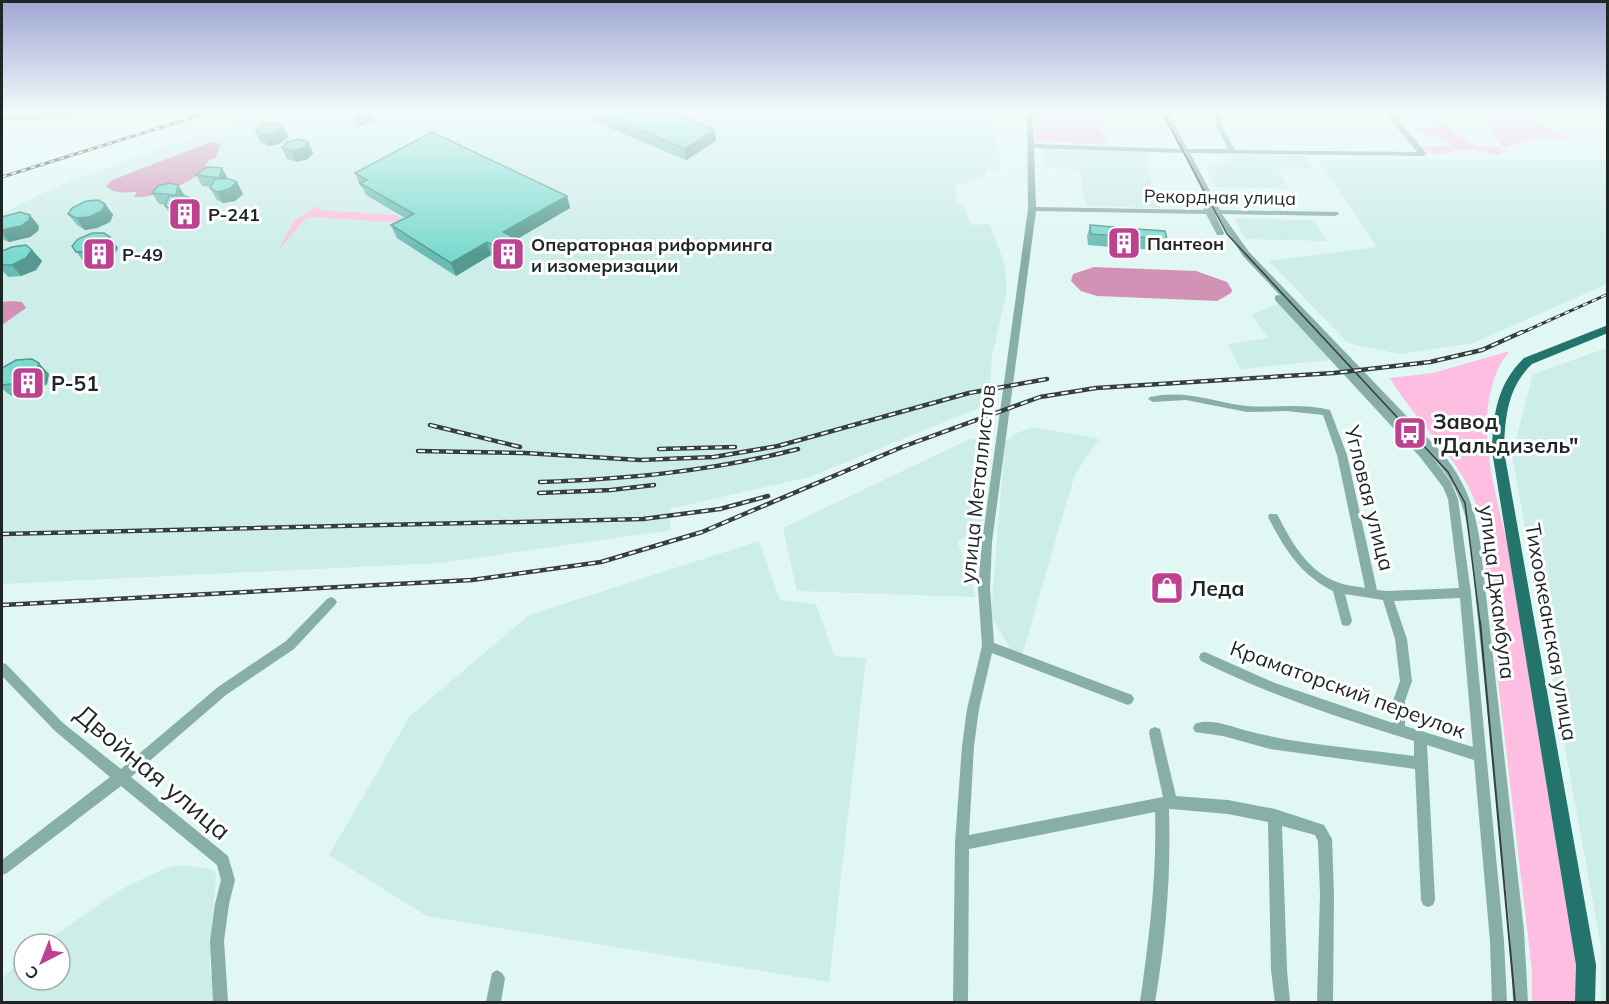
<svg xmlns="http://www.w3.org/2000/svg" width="1609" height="1004" font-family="Mulish,sans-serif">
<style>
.built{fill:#ccede8}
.green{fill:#fdbee1}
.water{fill:#d391b6}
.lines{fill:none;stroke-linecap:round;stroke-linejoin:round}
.minor{fill:#88aea8;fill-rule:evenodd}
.major{fill:#22746c;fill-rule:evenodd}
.tram-far1{stroke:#353f3e;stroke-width:1.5}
.tram{stroke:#353f3e;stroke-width:2}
.rail-far1-casing{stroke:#353f3e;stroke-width:3}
.rail-casing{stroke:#353f3e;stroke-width:4.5}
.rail-far1{stroke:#fff;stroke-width:1.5;stroke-dasharray:5;stroke-linecap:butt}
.rail{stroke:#fff;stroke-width:2;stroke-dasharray:7;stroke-linecap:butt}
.wall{fill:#6abbb2}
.shaded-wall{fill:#569991}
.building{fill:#7bdacf;stroke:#569991;stroke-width:1.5}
.labels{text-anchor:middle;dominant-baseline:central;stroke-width:6;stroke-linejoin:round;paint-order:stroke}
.far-street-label{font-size:18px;fill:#1f2726;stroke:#fff}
.far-poi-label{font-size:18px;font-weight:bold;fill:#1f2726;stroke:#fff;text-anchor:start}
.poi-label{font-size:21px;font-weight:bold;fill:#1f2726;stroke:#fff;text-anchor:start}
.street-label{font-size:21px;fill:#1f2726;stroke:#fff}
.near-street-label{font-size:26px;fill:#1f2726;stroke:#fff}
</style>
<rect width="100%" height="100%" fill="#e0f7f4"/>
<g class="built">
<path d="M264 113H981L982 117H993L1001 170 987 169 984 178 956 185V192L957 204 965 205 969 222 972 225 990 224 1004 263 1007 289 992 356 990 381 994 402 809 477 669 509 671 530 440 563 2 584V213L74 179Z"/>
<path d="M1046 148 1149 152 1147 166 1160 208 1086 206 1079 170 1047 168 1041 153Z"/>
<path d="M1233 155 1306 156 1313 168H1278L1288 189 1216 187 1206 167 1223 165Z"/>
<path d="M1318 160H1607V284L1473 343 1400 354 1348 343 1269 261 1377 247Z"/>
<path d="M1235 218 1314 220 1326 241 1245 239Z"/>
<path d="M1280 303 1330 360 1240 369 1228 344 1269 338 1251 315Z"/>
<path d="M1607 348 1608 1002H1601V946L1512 455 1533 374Z"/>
<path d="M1033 427 1099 439 1075 474 1022 655 1012 652 991 615 1005 442 1015 434Z"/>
<path d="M972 438 988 444 981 535 957 540 976 597 797 591 783 528Z"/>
<path d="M759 541 780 600 816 604 834 656 866 658 829 982 427 916 329 855 410 716 529 615Z"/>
<path d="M179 865 212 869 216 875 209 968 219 999 217 1002H2V979L24 958V980H60V944H42L122 889 163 869Z"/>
</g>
<g class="green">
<path d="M1032 113H1104L1105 125 1100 129 1101 132 1108 134 1103 145 1037 140Z"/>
<path d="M1393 113H1440L1445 117 1444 120C1451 132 1469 146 1483 147 1492 147 1498 145 1506 151L1497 156C1487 152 1475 149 1463 150 1448 150 1438 161 1421 147L1452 146C1440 132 1427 139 1413 129L1440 126C1426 116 1405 126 1393 113Z"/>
<path d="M1476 113H1518L1573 141 1537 137 1504 148C1497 141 1481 116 1476 113Z"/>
<path d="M316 207H320L319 210 395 215 411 222 403 227 396 222 311 217 305 219 279 249 294 221Z"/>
<path d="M1510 351C1494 368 1488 396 1487 419 1485 471 1505 525 1514 575 1536 704 1558 833 1580 961L1578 1002H1532V970L1478 510C1463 460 1416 423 1390 378L1433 373Z"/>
</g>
<g class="water">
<path d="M211 142 221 144 216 157 209 160 205 166 206 170C186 184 159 198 134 197L137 192C125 192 115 195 106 186L112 180Z"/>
<path d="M1094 267 1196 271 1227 282 1232 290 1231 293 1217 301 1097 296 1081 291 1071 281 1073 274Z"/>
<path d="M12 301 22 302 26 308 2 325V302Z"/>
</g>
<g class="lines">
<g class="minor">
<path d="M97 113 76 118 11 120 2 123V119L10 116Z"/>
<path d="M1027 113H1033L1034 144 1180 149 1162 113H1169L1187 149H1228L1214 122 1216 113H1223L1220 122 1235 150 1417 152 1385 113H1392L1427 154 1423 156 1190 153 1220 210 1338 212 1339 214 1335 216 1222 214 1249 252 1443 454C1465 481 1475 508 1480 542L1524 931 1528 1002H1513L1510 931 1470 542C1465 508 1458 486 1435 460L1243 256 1215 214 1224 233 1223 235H1217L1206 214 1036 211 992 542 990 588 994 643 1132 695 1134 699 1132 703 1128 705 992 653 979 709 974 746 969 835 1163 797 1149 733 1150 729 1155 727 1160 729 1176 796 1228 800 1275 809 1324 825 1332 839 1334 894 1333 1002H1317L1320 894 1318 841 1315 835 1282 826 1287 970 1290 1002H1275L1271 970 1268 822 1228 814 1171 809H1169C1171 874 1166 939 1155 1002H1140C1149 939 1157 876 1155 812L969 849 968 1002H953L955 843 962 746 967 709 982 646 978 588 982 542 1028 209ZM1034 148 1183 153 1212 210 1204 194H1201L1197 196 1204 210 1036 207Z"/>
<path d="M1278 295 1281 296 1428 451 1451 482 1458 499 1471 593 1504 941 1507 1002H1492L1490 941 1474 760 1427 745 1435 900 1433 905 1428 907 1423 905 1421 900 1415 769 1270 749 1223 736 1195 732 1193 728 1195 724C1209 718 1230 726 1244 730 1299 745 1358 748 1414 756V741C1341 718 1269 695 1201 661L1199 657 1201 653 1205 652 1275 683 1393 723V701L1400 681 1395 639 1383 600 1345 594 1352 621 1350 625 1346 626 1342 625 1333 591C1300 575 1284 548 1268 517L1269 514H1277C1291 541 1307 571 1337 582 1346 586 1356 586 1365 588L1337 455 1323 415 1287 411 1247 412 1186 400 1153 402 1148 399 1150 397C1184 389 1213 402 1247 406 1274 408 1302 403 1330 410L1347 455 1377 590 1387 591 1459 588 1448 499 1443 487 1420 457 1275 300V296ZM1460 598 1473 747 1405 726V701L1412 681 1407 639 1394 601Z"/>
<path d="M331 597 335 599 337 602 335 605 294 649 226 695 131 777 228 856 235 880 229 904 224 941 228 1002H213L210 941 215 904 221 880 217 865 121 786 7 873 2 875V860L110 777 55 731 2 676V663L6 664 63 723 121 769 218 687 286 641 327 599Z"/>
<path d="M497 970 502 973 505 978 501 1002H486L492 973Z"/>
</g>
<path class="major" d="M1608 325V333L1532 364C1507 388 1505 418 1504 451L1596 965 1595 1002H1575L1576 965 1492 451C1493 415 1497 384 1524 358Z"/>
<path class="tram-far1" d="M1163 113 1227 234 1448 472 1465 503 1480 623"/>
<path class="tram" d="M1480 621 1515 1002"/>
<defs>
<g id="rail-far1">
<path d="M2 177 207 113"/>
<path d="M1519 334 1608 294"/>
</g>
<g id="rail">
<path d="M430 425 520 447"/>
<path d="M659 449 735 447"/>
<path d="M418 451 525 453 640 460 714 457 778 446 969 393 1047 379"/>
<path d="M540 482C628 479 713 471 798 449"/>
<path d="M539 493 611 490 654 485"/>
<path d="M2 534 643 519 720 509 768 496"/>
<path d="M2 605 472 580 601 562 702 532 902 447 1040 397 1096 388 1334 373 1430 362 1482 350 1522 332"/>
</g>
</defs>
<use href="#rail-far1" class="rail-far1-casing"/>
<use href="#rail" class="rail-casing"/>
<use href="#rail-far1" class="rail-far1"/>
<use href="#rail" class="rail"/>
</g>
<g class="wall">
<path d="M320 113H343L338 115H321Z"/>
<path d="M592 113H675L715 130 716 141 686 160 593 121Z"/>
<path d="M283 126 288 137 280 144 268 146 260 142 255 131Z"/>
<path d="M308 142 313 153 308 159 296 162 287 159 282 148Z"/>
<path d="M207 167 228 179 237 182 243 194 235 201 223 203 217 200 210 188 211 187 202 186 196 175Z"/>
<path d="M355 173 567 196 570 208 517 239 522 252 506 262 491 255 456 276 397 238 391 225 405 218 366 195 362 187 360 186Z"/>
<path d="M152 193 185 196 199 210 191 218 177 220 172 217 165 206 166 205 159 204Z"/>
<path d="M105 204 113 215 110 222 97 228 85 230 77 225 68 214Z"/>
<path d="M2 217 39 226 38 231 30 237 9 242 4 240 2 237Z"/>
<path d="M1090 225 1116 236 1112 247 1088 245 1087 236Z"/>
<path d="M1136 229 1167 239 1162 251 1133 248 1132 240Z"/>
<path d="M110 237 118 248 113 257 99 263H85L72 246Z"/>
<path d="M32 250 42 261 36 270 21 276 8 277 2 270V251Z"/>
<path d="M2 368 49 374 47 384 30 394 12 396 7 393 2 388Z"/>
</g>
<g class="shaded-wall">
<path d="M359 113H372L375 121 357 127 353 116Z"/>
<path d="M283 126 288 137 280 144 268 146 263 135Z"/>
<path d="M715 130 716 141 686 160 685 149Z"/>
<path d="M308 142 313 153 308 159 296 162 291 151Z"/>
<path d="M222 168 228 179 226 189 219 178Z"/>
<path d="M237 182 243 194 235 201 223 203 217 192Z"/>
<path d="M178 185 185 196 183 207 176 195Z"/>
<path d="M567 196 570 208 507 245 503 232Z"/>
<path d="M192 199 199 210 191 218 177 220 170 209Z"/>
<path d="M105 204 113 215 110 222 97 228 85 230 76 218Z"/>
<path d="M30 215 39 226 38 231 30 237 9 242 2 232V230Z"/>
<path d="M110 237 118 248 113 257 99 263 90 251Z"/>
<path d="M518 240 522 252 506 262 502 250Z"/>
<path d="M487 242 491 255 456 276 451 263Z"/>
<path d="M32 250 42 261 36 270 21 276 12 265Z"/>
<path d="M39 363 49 374 47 384 30 394 19 383Z"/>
</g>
<g class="building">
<path d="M600 113H675L715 130 685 149Z"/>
<path d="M274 123 283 126 275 133 263 135 255 131 262 125Z"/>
<path d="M432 132 567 196 503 232 518 240 502 250 487 242 451 263 391 225 414 214 360 183 367 180 355 173Z"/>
<path d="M299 139 308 142 303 148 291 151 282 148 287 142Z"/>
<path d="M207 167 222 168 219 178 196 175Z"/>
<path d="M215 179H230L237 182 229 189 217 192 210 188Z"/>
<path d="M170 183 178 185 176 195 152 193 158 186Z"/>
<path d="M169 196H186L192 199 184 207 170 209 165 206Z"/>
<path d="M98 200 105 204 102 211 89 217 76 218 68 214 72 208 86 201Z"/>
<path d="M20 212 30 215 29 220 21 226 2 230V217Z"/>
<path d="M1090 225 1114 227 1116 236 1091 234Z"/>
<path d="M1136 229 1165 231 1167 239 1137 237Z"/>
<path d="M92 233H104L110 237 104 245 90 251 76 252 72 246 78 239Z"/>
<path d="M26 245 32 250 26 258 12 265H2V251L12 247Z"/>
<path d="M32 359 39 363 36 372 19 383 2 385V368L16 360Z"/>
</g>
<linearGradient id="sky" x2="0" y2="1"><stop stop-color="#9fa6d4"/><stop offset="0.44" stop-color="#f1fbfa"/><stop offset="1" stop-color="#f1fbfa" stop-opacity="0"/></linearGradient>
<rect width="1609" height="254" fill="url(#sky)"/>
<defs>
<symbol id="building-square" viewBox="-11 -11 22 22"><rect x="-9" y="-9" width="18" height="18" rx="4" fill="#bf4292" stroke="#fff"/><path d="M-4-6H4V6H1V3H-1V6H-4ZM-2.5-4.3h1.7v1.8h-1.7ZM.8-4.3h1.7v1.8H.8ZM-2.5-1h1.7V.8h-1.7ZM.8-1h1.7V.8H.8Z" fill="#fff"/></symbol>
<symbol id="bus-square" viewBox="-11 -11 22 22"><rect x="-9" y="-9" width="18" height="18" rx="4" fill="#bf4292" stroke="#fff"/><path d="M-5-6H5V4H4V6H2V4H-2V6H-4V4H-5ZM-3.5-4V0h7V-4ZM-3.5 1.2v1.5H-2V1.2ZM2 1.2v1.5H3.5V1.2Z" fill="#fff"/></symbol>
<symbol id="shop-square" viewBox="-11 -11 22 22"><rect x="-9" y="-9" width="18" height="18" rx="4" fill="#bf4292" stroke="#fff"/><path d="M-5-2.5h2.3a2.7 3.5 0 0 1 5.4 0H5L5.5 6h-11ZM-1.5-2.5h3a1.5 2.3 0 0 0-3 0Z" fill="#fff"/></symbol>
</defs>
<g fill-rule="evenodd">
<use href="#building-square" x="166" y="195" width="38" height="38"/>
<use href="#building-square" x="1105" y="224" width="38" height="38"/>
<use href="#building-square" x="80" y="235" width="38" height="38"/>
<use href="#building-square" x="489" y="235" width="38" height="38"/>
<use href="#building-square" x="9" y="364" width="38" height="38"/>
<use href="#bus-square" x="1391" y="414" width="38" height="38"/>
<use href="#shop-square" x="1148" y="569" width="38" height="38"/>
</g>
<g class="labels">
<g class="far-street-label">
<text transform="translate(1220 197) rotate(1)">Рекордная улица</text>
</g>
<g class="far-poi-label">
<text x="208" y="214">Р-241</text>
<text x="1147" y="243">Пантеон</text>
<text x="531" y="244">Операторная риформинга<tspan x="531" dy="21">и изомеризации</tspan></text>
<text x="122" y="254">Р-49</text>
</g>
<g class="poi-label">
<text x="51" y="383">Р-51</text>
<text x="1433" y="421">Завод<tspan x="1433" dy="24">"Дальдизель"</tspan></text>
<text x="1190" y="588">Леда</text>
</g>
<g class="street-label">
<text transform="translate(977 484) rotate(-84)">улица Металлистов</text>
<text transform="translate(1370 498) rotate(76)">Угловая улица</text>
<text transform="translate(1498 592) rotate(83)">улица Джамбула</text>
<text transform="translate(1552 632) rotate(80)">Тихоокеанская улица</text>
<text transform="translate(1348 689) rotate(20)">Краматорский переулок</text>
</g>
<g class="near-street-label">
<text transform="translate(153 772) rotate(40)">Двойная улица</text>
</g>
</g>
<rect width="1609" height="1004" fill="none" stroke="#1f2726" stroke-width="6"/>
<g transform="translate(42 962) rotate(222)"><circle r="28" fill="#ffffff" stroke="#a5a9a8" stroke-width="1.5"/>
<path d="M0-4.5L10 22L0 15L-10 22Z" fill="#bf4292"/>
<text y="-9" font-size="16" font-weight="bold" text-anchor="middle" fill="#1f2726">С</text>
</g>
</svg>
